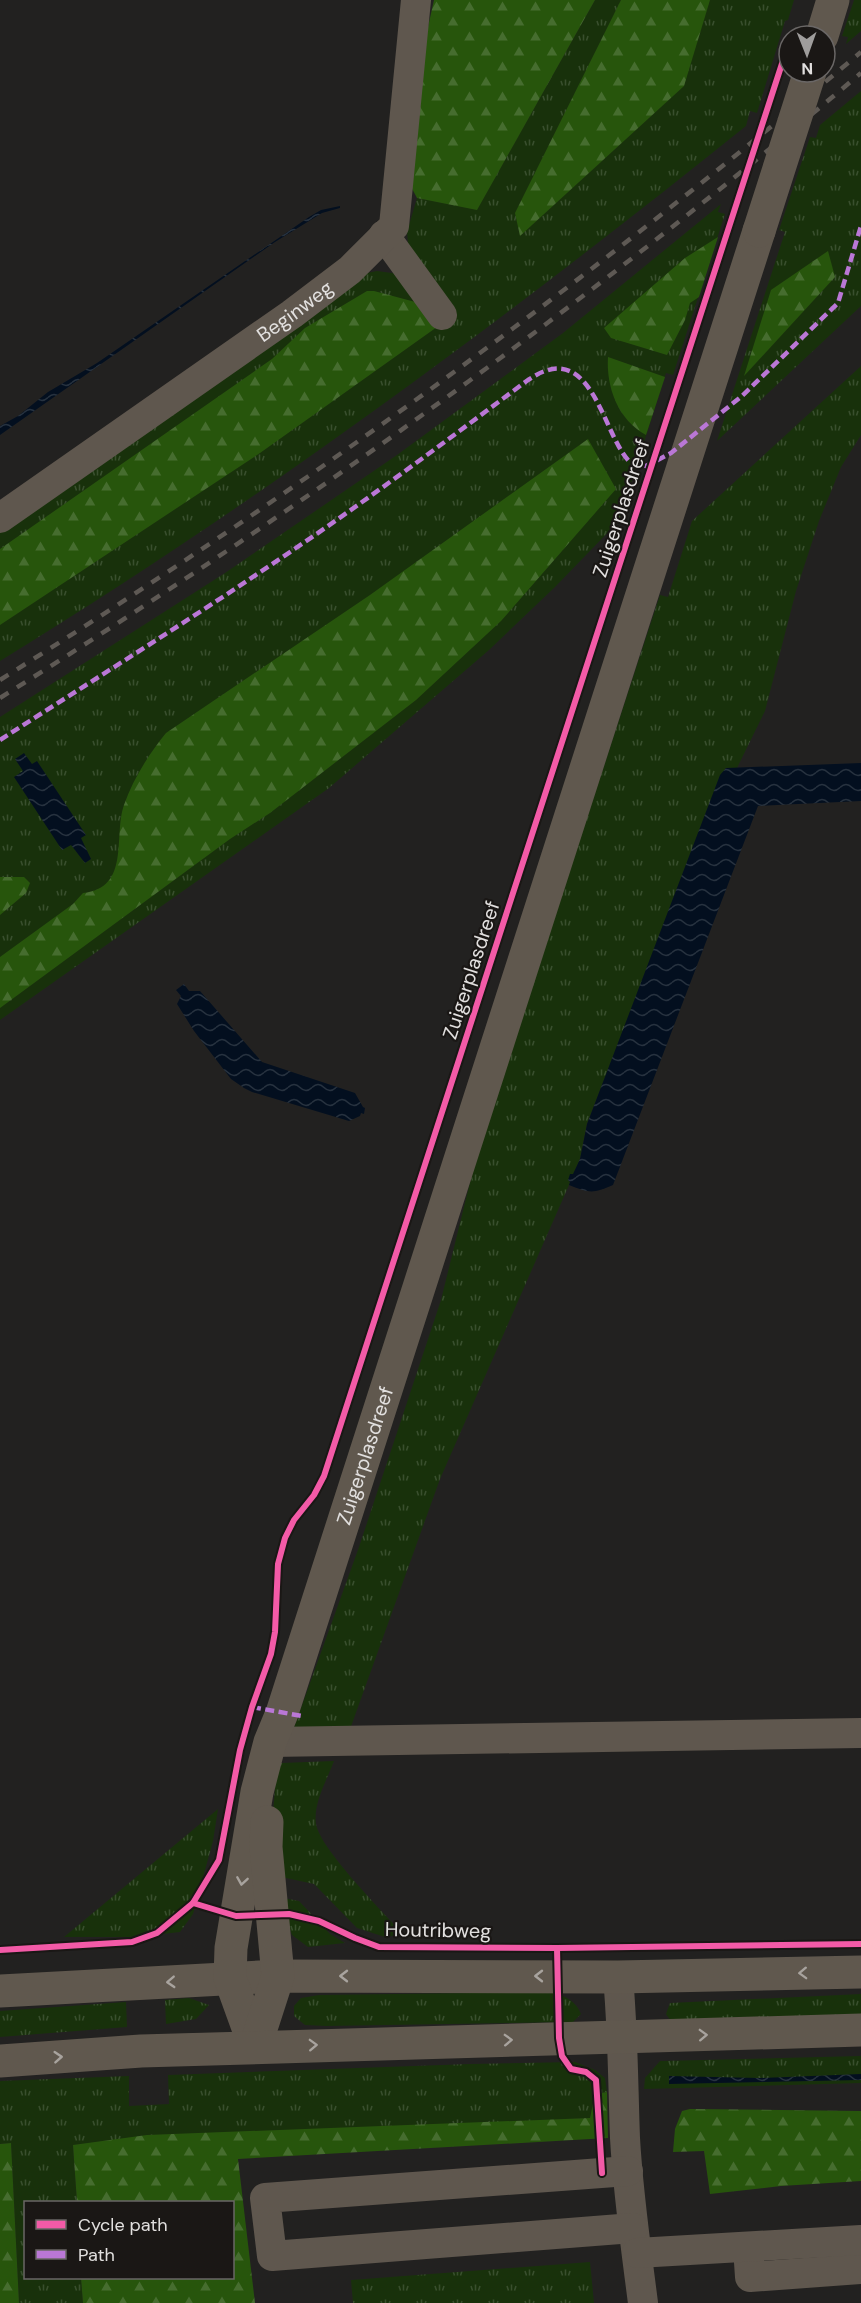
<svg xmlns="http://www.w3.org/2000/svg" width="861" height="2303" font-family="'DM Sans',sans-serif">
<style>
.grass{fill:url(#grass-tufts)}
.forest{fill:url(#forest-firs)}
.water{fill:url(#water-waves)}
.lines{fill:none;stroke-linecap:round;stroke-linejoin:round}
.minor{stroke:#5f574e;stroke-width:30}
.major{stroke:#60584e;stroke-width:33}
.rail{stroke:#5e5954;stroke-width:4.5;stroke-dasharray:10 10;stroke-linecap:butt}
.major-bridge{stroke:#60584e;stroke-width:33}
.quiet{stroke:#ba77d6;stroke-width:4.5;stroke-dasharray:9 4.5;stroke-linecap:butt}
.cycleway-casing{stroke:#1a1715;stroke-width:10}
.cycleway{stroke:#f35aa7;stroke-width:6}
.oneway{stroke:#a8a39e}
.labels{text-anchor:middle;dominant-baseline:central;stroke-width:4.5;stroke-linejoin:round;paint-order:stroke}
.street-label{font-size:20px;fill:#e2e0df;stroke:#1a1715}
</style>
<defs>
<pattern id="grass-tufts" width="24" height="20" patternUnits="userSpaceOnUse" patternTransform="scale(1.5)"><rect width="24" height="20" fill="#18310b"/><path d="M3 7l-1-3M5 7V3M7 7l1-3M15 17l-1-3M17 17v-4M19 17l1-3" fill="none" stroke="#394f2e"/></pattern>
<pattern id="forest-firs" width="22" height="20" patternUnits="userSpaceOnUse" patternTransform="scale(1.5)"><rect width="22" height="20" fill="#27550c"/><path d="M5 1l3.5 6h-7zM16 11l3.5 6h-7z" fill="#466d2f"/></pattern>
<pattern id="water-waves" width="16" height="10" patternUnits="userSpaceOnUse" patternTransform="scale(1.5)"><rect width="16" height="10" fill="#030f1f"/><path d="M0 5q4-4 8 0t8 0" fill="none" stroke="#27323f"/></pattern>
</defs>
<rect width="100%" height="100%" fill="#222120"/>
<g class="grass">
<path d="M595 0H794L788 20 785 21 757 113 750 111 746 126C507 318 261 501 0 661V532L367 273 377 271 399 274 409 253 407 232 417 198 477 209Z"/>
<path d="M854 0H861V31L846 44 848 37 842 36Z"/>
<path d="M861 91V306L717 441 785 232 779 230 810 137 816 138 820 125Z"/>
<path d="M721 204 718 212 725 214 673 375 666 373 619 521 555 587 489 650 329 788 0 1020V717L225 573 397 455 563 333Z"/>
<path d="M861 366V435L841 467 819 521 796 591 765 711 737 768H726L587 1124 580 1159 569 1185 440 1479 349 1732 292 1733 359 1547 441 1300 478 1150 660 595 668 597 692 521Z"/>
<path d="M334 1761C327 1780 313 1803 316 1824 320 1849 384 1913 403 1934L385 1937 357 1928 314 1884 272 1875 269 1862 276 1776 281 1763Z"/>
<path d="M218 1809 213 1841 193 1914 180 1932 136 1937H64Z"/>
<path d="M278 1897 299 1901 330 1934 345 1943 308 1947 292 1935Z"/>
<path d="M554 1992C566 1997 576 2001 581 2014L573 2022 326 2026 305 2025 294 2016V2006L301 1998 319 1995Z"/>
<path d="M861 1994V2020L673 2024 666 2014 670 2003Z"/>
<path d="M189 1998 209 2005 196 2019 166 2024 165 2000Z"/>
<path d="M126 2002 127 2027 0 2037V2011Z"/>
<path d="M861 2056V2083L644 2089 645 2078 660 2061Z"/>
<path d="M575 2062 595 2070 605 2078 607 2092 595 2094 591 2118 73 2145 77 2202H26V2278H81L83 2303H19L11 2143 0 2144V2081L129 2076V2106L169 2104 168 2075 470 2064Z"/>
<path d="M590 2262 594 2303H353L351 2280Z"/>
</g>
<g class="forest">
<path d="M434 0H595L477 210 417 198 408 181 428 27Z"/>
<path d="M621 0H710L684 86 520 236 515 213Z"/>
<path d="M718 237 699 297 690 303 685 320 667 355 611 338 604 328 685 258Z"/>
<path d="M828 251 835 277 744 376 771 290Z"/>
<path d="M367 291H374L419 303 437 327 260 453 0 625V549L272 359 305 328Z"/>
<path d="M608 357 665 377 646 435C618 420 606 387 608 357Z"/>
<path d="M588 439 616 489 501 621 416 700 270 813 230 839 0 1008V957L73 904 83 893C131 888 113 836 124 805 133 779 149 754 166 733L370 595Z"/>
<path d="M0 877H24L30 883 26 893 0 915Z"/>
<path d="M607 2092 608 2138 238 2159 255 2303H83L81 2278H232V2202H77L73 2145 147 2135 590 2118 595 2094Z"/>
<path d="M690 2109 861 2111V2181L781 2186 710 2194 704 2151 673 2152 675 2129 682 2111Z"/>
<path d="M11 2143 19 2303H0V2144Z"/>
</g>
<g class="water">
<path d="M340 206V208L322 213 275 242 0 435V426L18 416 48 392 97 363 309 217 321 210Z"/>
<path d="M24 753 32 764 37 761 86 835 81 838 91 859 85 863 71 845 62 850 14 777 23 771 15 759Z"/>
<path d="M861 763V801L758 806 613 1185C593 1194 589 1193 569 1185L570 1182 568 1180 570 1174H573L580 1159 587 1124 720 775 726 768Z"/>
<path d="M184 984 189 991H200L262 1062 355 1093 363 1107 365 1108 364 1114 361 1113 360 1116 349 1121 252 1092 244 1088 231 1079 194 1031 177 1004 181 996 176 990Z"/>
<path d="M861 2074V2080L669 2084V2076L759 2078Z"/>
</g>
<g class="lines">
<g class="minor">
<path d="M384 235 442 315"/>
<path id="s1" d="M0 518 292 314 350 270 394 226 416 0"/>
<path d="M270 1742 861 1733"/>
<path d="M618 1977C623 2030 623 2084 625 2138 628 2193 636 2248 643 2303"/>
<path d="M628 2171 265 2198 272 2256 633 2228"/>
<path d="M748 2247 750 2277 861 2269"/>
<path d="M637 2253 861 2240"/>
</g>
<g class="major">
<path d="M822 36 833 0"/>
<path d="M0 1991 278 1976 618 1977 861 1972"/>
<path id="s2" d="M255 2047 230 1978 231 1948 257 1792 270 1742 282 1713 759 231"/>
<path d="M255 2047 278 1976 266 1847 267 1822"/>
<path d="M0 2061 141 2051 861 2030"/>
</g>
<g class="rail">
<path d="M0 680C302 491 589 281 861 52"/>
<path d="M0 698C301 510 590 302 861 73"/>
</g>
<path class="major-bridge" d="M759 231 810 72"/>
<g class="quiet">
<path d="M0 740C98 677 196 616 293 550 373 496 450 438 528 380 533 377 539 373 545 371 595 353 605 440 631 463L646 466 671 453 742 396 838 303 861 226"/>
<path d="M252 1707 302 1716"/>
</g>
<defs>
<g id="cycleway">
<path d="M193 1903 236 1916 289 1914 319 1921 355 1938 379 1947 557 1948 861 1944"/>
<path d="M557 1948 559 2038 562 2056 571 2069 586 2072 596 2080 602 2173"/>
<path d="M0 1950 132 1942 157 1933 193 1903 219 1860 240 1750 252 1707 271 1654 275 1632 278 1564 285 1538 294 1520 314 1495 324 1476 789 42"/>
</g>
</defs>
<use href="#cycleway" class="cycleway-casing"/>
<use href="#cycleway" class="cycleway"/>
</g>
<defs><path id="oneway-chevron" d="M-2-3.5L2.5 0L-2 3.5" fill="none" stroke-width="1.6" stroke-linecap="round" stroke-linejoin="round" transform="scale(1.5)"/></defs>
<g class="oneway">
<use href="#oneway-chevron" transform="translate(242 1881) rotate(99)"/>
<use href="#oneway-chevron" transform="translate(803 1973) rotate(178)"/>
<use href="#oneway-chevron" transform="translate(344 1976) rotate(-180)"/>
<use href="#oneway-chevron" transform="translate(539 1976) rotate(-180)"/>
<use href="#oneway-chevron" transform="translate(171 1982) rotate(177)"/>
<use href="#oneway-chevron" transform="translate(703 2035) rotate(-2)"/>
<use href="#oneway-chevron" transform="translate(508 2040) rotate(-2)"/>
<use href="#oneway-chevron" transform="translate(313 2045) rotate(-2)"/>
<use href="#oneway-chevron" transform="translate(58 2057) rotate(-4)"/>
</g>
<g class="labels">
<g class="street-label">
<text stroke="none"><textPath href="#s1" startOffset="360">Beginweg</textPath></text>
<text transform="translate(621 508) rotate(-72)">Zuigerplasdreef</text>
<text transform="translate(471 970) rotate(-72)">Zuigerplasdreef</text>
<text stroke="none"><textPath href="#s2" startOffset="615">Zuigerplasdreef</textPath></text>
<text transform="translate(438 1930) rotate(1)">Houtribweg</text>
</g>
</g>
<rect x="24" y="2201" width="210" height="78" fill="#1a1715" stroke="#6a6766" stroke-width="1.5"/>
<rect x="36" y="2220" width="30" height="9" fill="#f35aa7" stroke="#6a6766" stroke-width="1.5"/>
<text x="78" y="2231" font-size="18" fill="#e2e0df">Cycle path</text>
<rect x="36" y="2250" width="30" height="9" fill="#ba77d6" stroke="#6a6766" stroke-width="1.5"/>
<text x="78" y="2261" font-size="18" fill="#e2e0df">Path</text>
<g transform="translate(807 54) rotate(179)"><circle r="28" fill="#1a1715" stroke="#6a6766" stroke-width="1.5"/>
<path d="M0-4.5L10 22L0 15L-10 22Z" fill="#9f9d9c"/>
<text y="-9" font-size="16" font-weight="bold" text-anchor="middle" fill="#e2e0df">N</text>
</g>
</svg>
